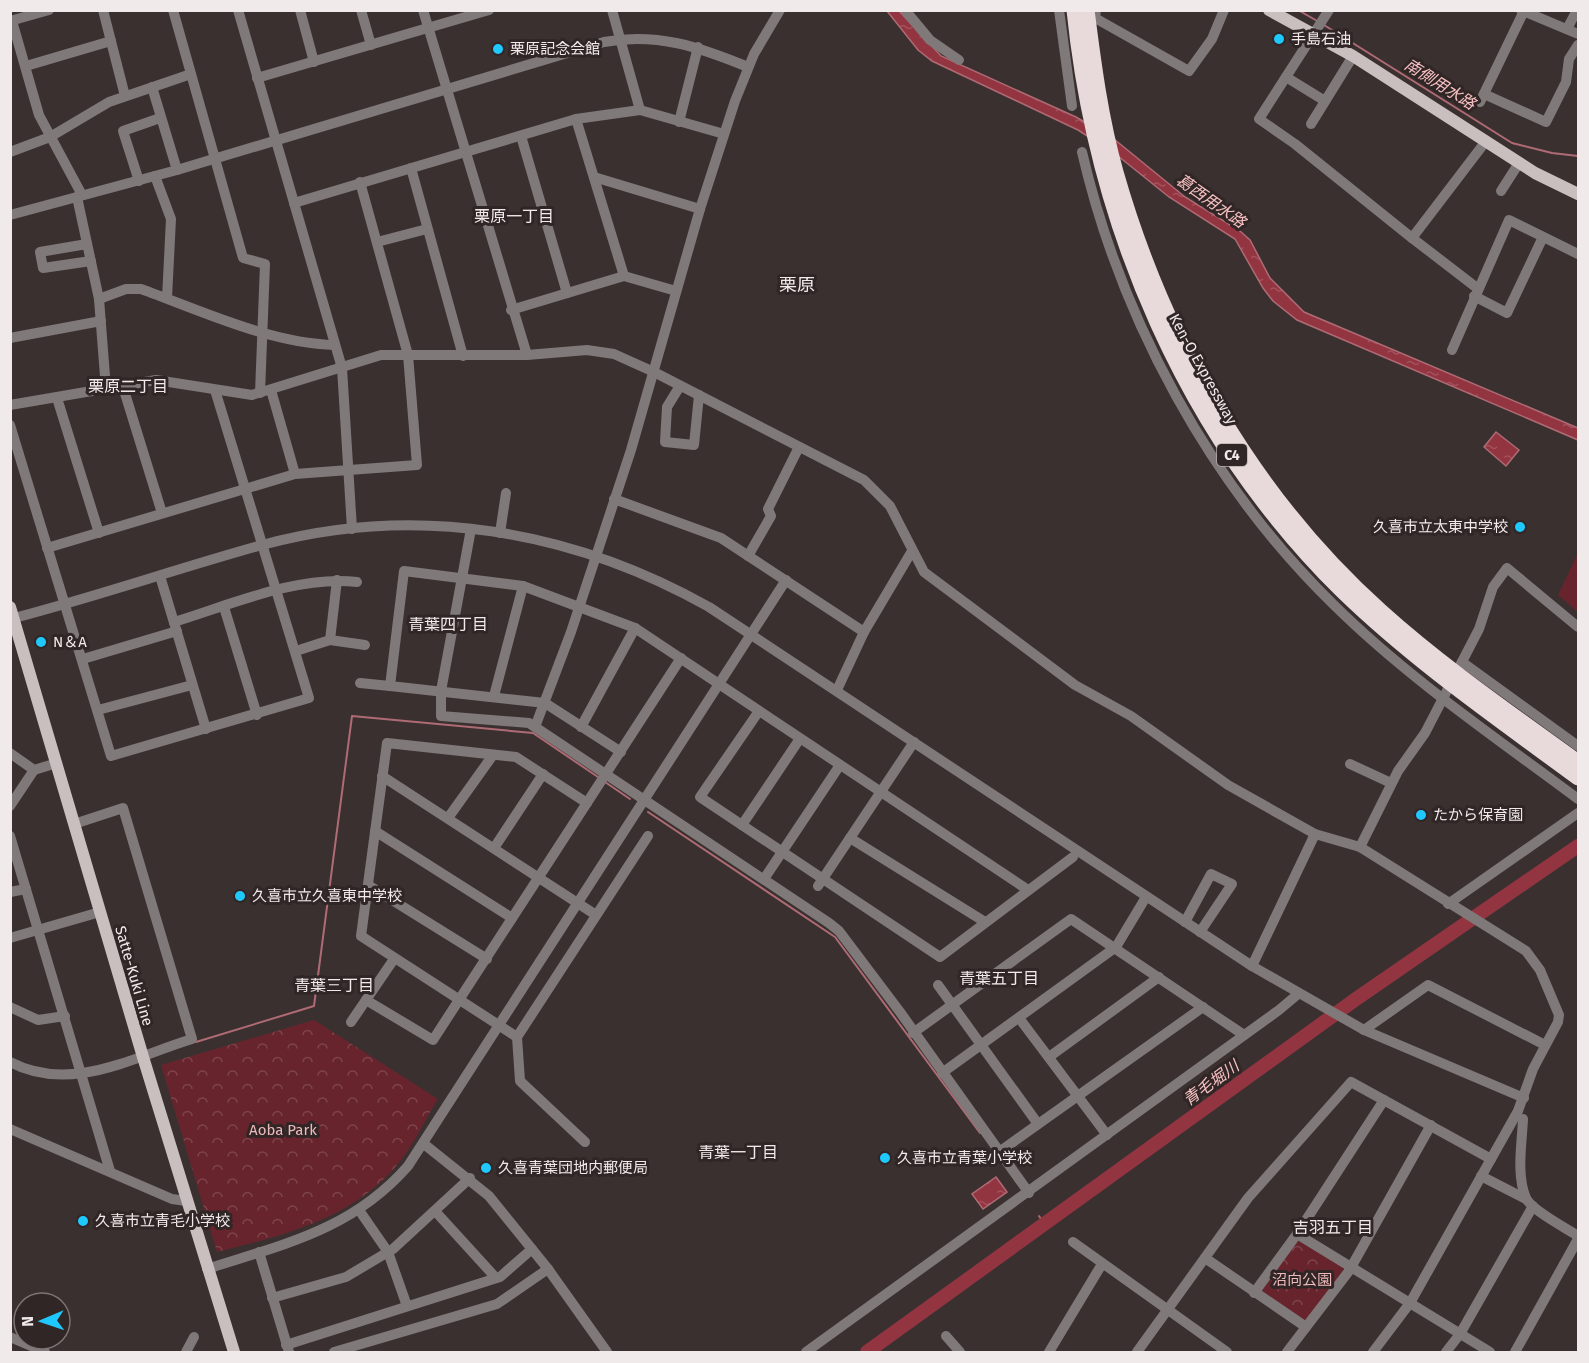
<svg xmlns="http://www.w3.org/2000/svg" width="1589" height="1363" font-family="'Fira Sans','Noto Sans JP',sans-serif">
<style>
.park{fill:url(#park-crowns)}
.pitch{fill:#68242d}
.water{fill:url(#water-ripples);stroke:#af6b74;stroke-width:1.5}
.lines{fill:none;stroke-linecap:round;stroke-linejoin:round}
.stream{stroke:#af6b74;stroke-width:2}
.river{stroke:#933541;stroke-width:14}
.minor{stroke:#7f7979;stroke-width:10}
.major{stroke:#cabfbf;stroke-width:12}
.highway-bridge{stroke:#e8dadb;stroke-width:15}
.poi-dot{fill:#20c9fd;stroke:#302626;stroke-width:2}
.labels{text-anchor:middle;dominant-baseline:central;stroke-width:6;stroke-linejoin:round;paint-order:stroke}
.shield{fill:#302626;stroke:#b7afaf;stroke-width:1.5}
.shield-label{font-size:14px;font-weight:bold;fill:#f1eaea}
.poi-label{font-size:15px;fill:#f1eaea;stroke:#302626;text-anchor:start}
.street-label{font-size:15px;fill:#f1eaea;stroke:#302626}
.park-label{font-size:15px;fill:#efb8bb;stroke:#302626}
.water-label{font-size:16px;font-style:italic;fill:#f8c1c3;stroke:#302626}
.neighbourhood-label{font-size:16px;fill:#f1eaea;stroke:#302626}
.quarter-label{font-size:18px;fill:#f1eaea;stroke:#302626}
</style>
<defs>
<pattern id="park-crowns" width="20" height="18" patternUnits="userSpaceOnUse" patternTransform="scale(1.5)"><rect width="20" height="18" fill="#68242d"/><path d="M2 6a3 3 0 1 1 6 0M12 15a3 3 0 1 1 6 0" fill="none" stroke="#7e444c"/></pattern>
<pattern id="water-ripples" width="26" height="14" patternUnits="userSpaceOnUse" patternTransform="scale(1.5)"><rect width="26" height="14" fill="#933541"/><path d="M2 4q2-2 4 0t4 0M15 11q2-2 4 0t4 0" fill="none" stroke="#a3525d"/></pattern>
</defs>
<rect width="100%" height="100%" fill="#3a3030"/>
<g class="park">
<path d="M314 1020 438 1099C424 1121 414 1145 397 1165 352 1219 282 1236 217 1252L161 1065Z"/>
<path d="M1296 1240 1343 1265V1270L1307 1321H1303L1261 1290Z"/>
</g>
<path class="pitch" d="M1578 553V612L1558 595Z"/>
<g class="water">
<path d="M887 11H899L941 56 1076 117 1114 139 1185 197 1240 231 1250 240 1270 278 1304 312 1578 428V440L1297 320 1273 301 1263 288 1235 239 1169 197 1118 156 1078 130 932 61 918 50Z"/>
<path d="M1496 432 1519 450 1506 466 1484 447Z"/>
<path d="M996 1177 1007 1192 983 1209 972 1194Z"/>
</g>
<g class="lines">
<g class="stream">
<path d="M1298 10 1319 22"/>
<path d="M1324 25 1512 143 1552 153 1578 156"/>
<path d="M605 782 630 799"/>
<path d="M648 812 835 937 980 1133"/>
<path d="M196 1042 314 1006 352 716 533 733 598 777"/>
<path d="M1039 1216 1044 1223"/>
</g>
<path class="river" d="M867 1352 1356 999 1578 846"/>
<g class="minor">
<path d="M103 10 125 96"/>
<path d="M173 10 243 258 265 264 260 393"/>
<path d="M238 10 342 368 352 529"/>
<path d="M300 10 314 62"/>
<path d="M361 10 371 45"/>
<path d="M423 10 527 355"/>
<path d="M612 10 640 110"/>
<path d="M905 10 930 40 959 60"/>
<path d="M1059 10 1072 106"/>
<path d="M1096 10 1095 18 1189 71 1212 39 1224 10"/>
<path d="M1329 10 1259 119 1295 144 1412 238"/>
<path d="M1521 10 1578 34"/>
<path d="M10 21 49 10"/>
<path d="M12 21 39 115 82 195"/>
<path d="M1567 29 1577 10"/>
<path d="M26 66 111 41"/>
<path d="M1286 77 1325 101"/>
<path d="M257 78 489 10"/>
<path d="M152 87 177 170"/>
<path d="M1484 94 1546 122 1566 82 1569 59 1578 45"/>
<path d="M1480 102 1524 11"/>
<path d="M576 119 624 276"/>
<path d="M679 122 698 47"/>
<path d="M1311 124 1353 56"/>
<path d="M521 136 567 293"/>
<path d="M10 152 50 137 109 102 191 74"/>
<path d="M1082 152C1121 320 1210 484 1334 605 1408 678 1495 737 1578 799"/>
<path d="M411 168 463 356"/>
<path d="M155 176 171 219 167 298"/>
<path d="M594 177 700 209"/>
<path d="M139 181 123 131 160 118"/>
<path d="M1501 191 1519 163"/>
<path d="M77 197 99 299 106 389"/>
<path d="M294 203 576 119 640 110 724 134"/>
<path d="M10 215 177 170 604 42C657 32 699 47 748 67"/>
<path d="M377 242 427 229"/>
<path d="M87 244 40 252 43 268 91 261"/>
<path d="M1477 288 1412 238 1486 141"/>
<path d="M1474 296 1507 313 1543 237"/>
<path d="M99 299 126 289H141C202 311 269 343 335 345"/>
<path d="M511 310 624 276 676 291"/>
<path d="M10 338 101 321"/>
<path d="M1452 350 1509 220 1578 254"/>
<path d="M680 386 667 407 665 442 694 445 699 395"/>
<path d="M123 387 162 513"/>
<path d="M271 390 295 474"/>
<path d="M57 398 99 533"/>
<path d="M10 405 156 380 252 395 381 355H527L587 350 614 354 654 372 864 480 890 506 924 572 1075 685 1131 716 1228 785 1315 834 1360 847 1526 951 1540 970 1559 1015 1558 1022 1533 1069 1518 1111 1410 1303 1373 1352"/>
<path d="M10 425 111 756 309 698 215 390"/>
<path d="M614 499 721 538 864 632"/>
<path d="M471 529 441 691V716L529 723 829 923 839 931 900 1012 1029 1193"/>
<path d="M500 533 506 493"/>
<path d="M47 548 295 474 417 465 408 355 360 182"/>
<path d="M748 556 771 516 768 509 799 447"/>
<path d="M160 576 206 729"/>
<path d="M224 607 257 715"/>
<path d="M14 618C98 596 179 568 262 545 416 503 572 530 709 607L1252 966 1364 1030 1524 1098"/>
<path d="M174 622C230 605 298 575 357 582"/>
<path d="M330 640 365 645"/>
<path d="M296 651 330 640 337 580"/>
<path d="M83 659 177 631"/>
<path d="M1462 662 1578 746"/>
<path d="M360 683 390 686"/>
<path d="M837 690 864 632 912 551"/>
<path d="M494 696 523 586"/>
<path d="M98 710 192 685"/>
<path d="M759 711 700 797 940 957 1073 857"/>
<path d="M535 727 571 632 631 450 700 209 735 101 754 54 780 10"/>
<path d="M581 727 635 628"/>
<path d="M621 752 545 703 390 686 404 571 523 586 635 628 1028 890"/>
<path d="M10 753 34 770 57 763"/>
<path d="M1350 764 1391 783"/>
<path d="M382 776 596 915"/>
<path d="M10 806 34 770"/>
<path d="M448 818 493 755"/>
<path d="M742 825 799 740"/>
<path d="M375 831 512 918"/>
<path d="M10 836 110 1171"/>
<path d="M850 838 985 922"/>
<path d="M1360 847 1398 771 1425 733 1479 629 1493 587 1507 568 1578 627"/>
<path d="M494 848 543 774"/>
<path d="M764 879 840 765"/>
<path d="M368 885 487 959"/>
<path d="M818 886 914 742"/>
<path d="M10 892 26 889"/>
<path d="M1448 904 1578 813"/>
<path d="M1185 922 1211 874 1232 884 1200 932"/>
<path d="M10 938 100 912"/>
<path d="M1252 966 1315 834"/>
<path d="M938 985 1038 1124"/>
<path d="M366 1000 433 1040 681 658"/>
<path d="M10 1007 38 1020 65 1016"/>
<path d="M1019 1018 1107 1135"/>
<path d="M351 1022 394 959"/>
<path d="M1364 1030 1428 985 1545 1045"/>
<path d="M913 1033 1071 919 1244 1035"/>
<path d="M517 1037 648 836"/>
<path d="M1049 1057 1159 977"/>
<path d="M10 1062C71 1094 133 1057 192 1039L123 808 74 824"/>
<path d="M942 1073 1116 947 1146 897"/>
<path d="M1523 1119C1522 1143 1516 1175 1526 1198 1531 1210 1566 1228 1578 1236"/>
<path d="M10 1129 172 1199 186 1201"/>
<path d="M585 1142 520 1081 517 1037 361 936 387 743 516 757 587 803"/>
<path d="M424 1144 489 1196 548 1269 607 1352"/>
<path d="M999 1152 1203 1007"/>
<path d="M1481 1176 1526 1199"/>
<path d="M359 1210 388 1252 407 1306"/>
<path d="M435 1211 496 1278"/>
<path d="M1297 1234 1490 1352"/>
<path d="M1073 1242 1227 1352"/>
<path d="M259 1252 289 1352"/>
<path d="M1205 1258 1306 1327"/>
<path d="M207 1269C284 1244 352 1230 408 1166L786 580"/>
<path d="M1254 1293 1297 1234 1384 1100"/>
<path d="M272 1298 346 1277 393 1249 470 1178"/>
<path d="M946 1336 960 1352"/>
<path d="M10 1337 45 1352"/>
<path d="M286 1345 500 1277 532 1249"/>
<path d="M186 1352 194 1337"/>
<path d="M334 1352 497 1304 548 1269"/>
<path d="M806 1352 1279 1010 1298 994"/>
<path d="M1049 1352 1102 1264"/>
<path d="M1137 1352 1248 1198 1351 1082 1491 1159"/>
<path d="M1287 1352 1349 1271 1431 1125"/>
<path d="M1446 1352 1460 1334 1533 1206"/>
<path d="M1515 1352 1578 1239"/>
</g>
<g class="major">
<path d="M1269 10 1353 56 1535 173 1578 194"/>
<path d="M10 607 143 1057 234 1352"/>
</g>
<g class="highway-bridge">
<path d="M1074 10C1096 227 1186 437 1342 591 1414 661 1498 719 1578 778"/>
<path d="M1087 10C1094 65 1101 119 1116 172 1163 337 1252 496 1381 611 1442 666 1512 714 1578 762"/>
</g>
</g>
<g class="poi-dot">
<circle cx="1279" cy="39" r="6"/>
<circle cx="498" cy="49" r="6"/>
<circle cx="1520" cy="527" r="6"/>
<circle cx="41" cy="642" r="6"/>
<circle cx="1421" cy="815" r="6"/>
<circle cx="240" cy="896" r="6"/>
<circle cx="885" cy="1158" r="6"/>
<circle cx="486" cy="1168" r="6"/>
<circle cx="83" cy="1221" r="6"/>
</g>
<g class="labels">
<rect class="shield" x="1217" y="444" width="30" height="22" rx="4.5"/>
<g class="shield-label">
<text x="1232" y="455">C4</text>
</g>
<g class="poi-label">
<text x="1291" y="39">手島石油</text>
<text x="510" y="49">栗原記念会館</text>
<text x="1508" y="527" text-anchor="end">久喜市立太東中学校</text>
<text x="53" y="642">N＆A</text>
<text x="1433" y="815">たから保育園</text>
<text x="252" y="896">久喜市立久喜東中学校</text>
<text x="897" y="1158">久喜市立青葉小学校</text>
<text x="498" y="1168">久喜青葉団地内郵便局</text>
<text x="95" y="1221">久喜市立青毛小学校</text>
</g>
<g class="street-label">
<text transform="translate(1203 369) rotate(61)">Ken-O Expressway</text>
<text transform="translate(134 976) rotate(74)">Satte-Kuki Line</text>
</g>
<g class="park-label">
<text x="283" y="1130">Aoba Park</text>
<text x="1302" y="1280">沼向公園</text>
</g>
<g class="water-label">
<text transform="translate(1440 84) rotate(32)">南側用水路</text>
<text transform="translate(1211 201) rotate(35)">葛西用水路</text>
<text transform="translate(1211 1083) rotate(-36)">青毛堀川</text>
</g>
<g class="neighbourhood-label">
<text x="514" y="216">栗原一丁目</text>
<text x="128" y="386">栗原二丁目</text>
<text x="448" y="624">青葉四丁目</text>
<text x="999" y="978">青葉五丁目</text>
<text x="334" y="985">青葉三丁目</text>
<text x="738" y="1152">青葉一丁目</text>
<text x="1333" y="1227">吉羽五丁目</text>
</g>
<g class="quarter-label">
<text x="797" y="285">栗原</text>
</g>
</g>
<rect width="1589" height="1363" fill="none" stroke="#f1eaea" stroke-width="24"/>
<g transform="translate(42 1321) rotate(268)"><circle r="28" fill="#302626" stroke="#7d7474" stroke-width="1.5"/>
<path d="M0-4.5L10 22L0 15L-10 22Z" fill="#20c9fd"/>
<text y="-9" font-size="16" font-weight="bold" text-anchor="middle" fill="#f1eaea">N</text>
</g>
</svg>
